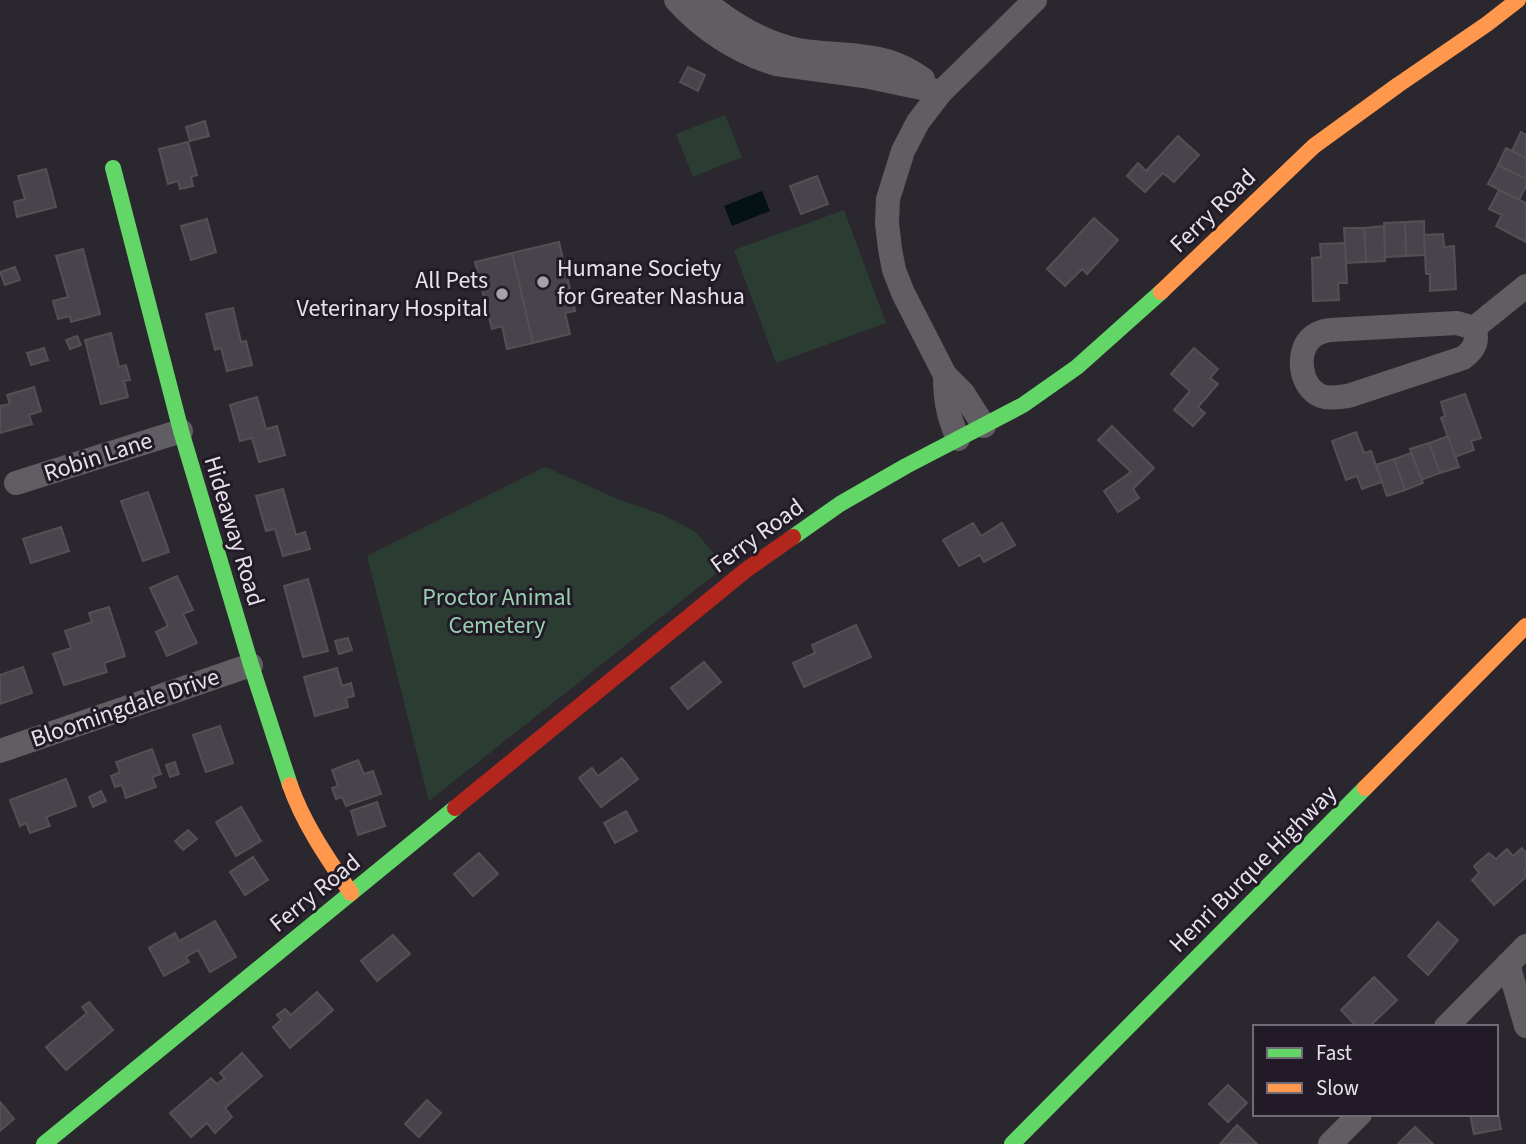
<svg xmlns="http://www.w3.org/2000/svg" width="1526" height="1144" font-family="'Source Sans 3',sans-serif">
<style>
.green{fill:#2b3c33}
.water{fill:#041214}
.building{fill:#49444c;stroke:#535055;stroke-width:2}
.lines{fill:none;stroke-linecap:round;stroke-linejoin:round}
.street{stroke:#615e63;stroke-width:24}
.fast{stroke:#63d668;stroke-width:16}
.slow{stroke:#ff974d;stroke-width:16}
.jam{stroke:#b3261e;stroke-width:16}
.poi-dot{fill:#a5a1a8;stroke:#221b27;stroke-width:2.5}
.labels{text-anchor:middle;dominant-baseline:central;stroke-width:6;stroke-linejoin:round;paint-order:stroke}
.street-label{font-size:24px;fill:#e7e2ea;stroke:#221b27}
.poi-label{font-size:24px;fill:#e7e2ea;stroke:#221b27;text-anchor:start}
.park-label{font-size:24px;fill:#98d0b0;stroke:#221b27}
</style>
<rect width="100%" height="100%" fill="#2b272e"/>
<g class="green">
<path d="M725 115 742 157 693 177 676 134Z"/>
<path d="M844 210 886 323 776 363 734 250Z"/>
<path d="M545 467 618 499 663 515 696 532 718 559V572L429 801 367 556Z"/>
</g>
<path class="water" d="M762 191 770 211 732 226 724 206Z"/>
<g class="building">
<path d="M688 67 705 75 698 91 680 82Z"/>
<path d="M205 121 209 136 190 141 186 127Z"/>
<path d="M1521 132 1526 135V158L1512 151Z"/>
<path d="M1178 136 1199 155 1174 182 1163 173 1145 192 1127 176 1138 163 1146 171Z"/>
<path d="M188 142 197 175 191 177 193 186 180 189 178 181 168 184 159 149Z"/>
<path d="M1506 148 1526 158V179L1498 165Z"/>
<path d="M1498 165 1526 179V186L1519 200 1488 184Z"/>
<path d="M46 169 56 207 17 217 14 202 25 199 18 176Z"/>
<path d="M817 176 828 204 801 214 790 186Z"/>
<path d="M1499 190 1526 203V242L1496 226 1502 215 1489 209Z"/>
<path d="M1094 218 1118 240 1087 274 1082 269 1065 286 1047 269Z"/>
<path d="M207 219 216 252 191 260 181 226Z"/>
<path d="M1424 221 1425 255 1406 256 1405 222Z"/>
<path d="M1405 222 1406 256 1385 257 1384 223Z"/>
<path d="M1384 226 1385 261 1366 262 1364 228Z"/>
<path d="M1344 228H1364L1366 262 1346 263Z"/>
<path d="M1443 234 1444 247 1454 246 1456 289 1430 291V274H1426L1424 235Z"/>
<path d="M559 242 575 311 565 313 570 334 533 343 512 253Z"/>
<path d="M1345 243 1347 283H1338L1339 300 1313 301 1312 258 1321 257 1320 244Z"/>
<path d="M83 249 100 314 71 322 70 316 58 319 53 301 68 297 56 256Z"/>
<path d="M512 253 533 343 507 349 502 326 492 329 475 262Z"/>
<path d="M15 267 20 280 5 285 0 272Z"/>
<path d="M233 308 241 342 246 341 252 365 227 371 221 348 215 350 206 314Z"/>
<path d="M111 333 119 367 126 365 130 380 124 381 128 397 101 404 85 340Z"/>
<path d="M77 336 81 345 70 349 66 340Z"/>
<path d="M44 348 48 360 31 365 27 353Z"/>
<path d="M1194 348 1218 369 1210 378 1218 384 1198 407 1205 413 1193 426 1174 410 1190 391 1171 374Z"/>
<path d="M34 387 41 411 29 415 32 424 0 433V406L10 404 7 395Z"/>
<path d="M1465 394 1481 438 1471 441 1474 450 1455 457 1441 418 1445 416 1441 402Z"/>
<path d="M257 397 266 429 277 426 285 455 259 462 252 438 240 441 230 405Z"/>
<path d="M1112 426 1154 468 1133 489 1139 498 1118 512 1104 491 1131 472 1098 440Z"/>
<path d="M1356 432 1364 453 1371 451 1382 482 1362 489 1357 476 1346 480 1332 441Z"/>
<path d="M1448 436 1459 467 1440 473 1429 443Z"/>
<path d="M1429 443 1440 473 1421 480 1410 449Z"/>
<path d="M1411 453 1423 483 1405 490 1394 459Z"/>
<path d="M1394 459 1405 490 1387 496 1376 465Z"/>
<path d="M283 489 296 535 305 532 310 549 283 556 275 529 266 531 256 496Z"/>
<path d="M148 492 169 552 143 561 121 501Z"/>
<path d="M973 523 981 536 1002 523 1015 545 984 562 980 555 959 566 943 540Z"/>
<path d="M61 527 69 551 31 563 23 539Z"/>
<path d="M177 576 193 610 183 614 197 643 167 656 156 632 168 626 150 588Z"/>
<path d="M308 579 328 651 303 657 284 586Z"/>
<path d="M109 607 125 656 104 663 107 672 64 685 53 654 71 648 65 631 92 622 89 613Z"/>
<path d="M856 625 871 657 804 687 793 663 815 653 812 645Z"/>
<path d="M348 638 352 650 339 654 335 641Z"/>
<path d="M704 662 721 682 688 709 671 688Z"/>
<path d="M23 667 32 693 0 704V675Z"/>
<path d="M337 668 342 686 351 683 354 696 346 698 348 707 315 716 304 677Z"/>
<path d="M220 726 233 763 206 772 193 735Z"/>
<path d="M152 749 161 774 152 777 156 787 126 798 122 785 115 787 111 776 120 772 116 762Z"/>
<path d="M622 758 638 779 601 807 579 778 592 768 598 776Z"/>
<path d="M358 760 364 774 373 771 381 794 346 806 342 797 336 799 332 788 338 786 332 770Z"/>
<path d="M175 762 179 774 170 777 166 765Z"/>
<path d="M66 779 76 806 46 817 50 826 30 833 26 823 20 826 10 800Z"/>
<path d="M101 791 106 801 93 807 89 797Z"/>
<path d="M377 802 385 826 358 835 351 811Z"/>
<path d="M241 807 261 841 236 856 216 822Z"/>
<path d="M626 811 637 831 615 843 604 823Z"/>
<path d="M188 830 197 839 183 850 175 841Z"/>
<path d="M1522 848 1526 853V869L1524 871 1526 877 1494 905 1472 880 1479 873 1474 866 1489 853 1496 859 1507 849 1513 856Z"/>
<path d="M479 853 498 874 473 896 454 874Z"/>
<path d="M253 857 268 880 245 895 230 872Z"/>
<path d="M215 921 236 957 210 972 198 950 186 957 189 962 164 976 149 948 175 933 179 941Z"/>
<path d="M1438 922 1458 940 1428 975 1408 956Z"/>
<path d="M393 935 410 954 377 981 361 961Z"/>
<path d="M1374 977 1397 1000 1369 1027H1357L1341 1010Z"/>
<path d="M317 992 333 1010 290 1048 273 1027 281 1020 277 1015 285 1009 291 1015Z"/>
<path d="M89 1002 113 1030 66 1070 46 1047 87 1013 82 1007Z"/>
<path d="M242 1053 262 1076 225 1108 232 1117 215 1133 207 1123 191 1137 170 1113 211 1078 217 1084 225 1078 220 1073Z"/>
<path d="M1228 1085 1247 1103 1228 1122 1209 1104Z"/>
<path d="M427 1100 441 1113 419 1137 405 1124Z"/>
<path d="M0 1102 14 1119 0 1131Z"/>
<path d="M1496 1103 1501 1129 1474 1134 1470 1114H1496Z"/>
<path d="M1237 1125 1257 1144H1220Z"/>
<path d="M1415 1127 1433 1144H1398Z"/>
</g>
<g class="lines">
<g class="street">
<path d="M676 0C702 29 738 53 776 64L864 76 941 92"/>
<path d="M703 0C731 23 762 43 798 50 827 55 862 53 890 62 902 66 913 72 923 79"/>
<path d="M1457 323 1474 328C1479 341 1474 350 1463 358L1348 396C1339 397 1329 399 1321 396 1300 387 1296 354 1310 339 1316 333 1322 331 1330 330Z"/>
<path d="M1474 328 1526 286"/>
<path d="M945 375C945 401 948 415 958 439"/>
<path d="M984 426 963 393 945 375 903 293 894 270 890 249 887 223 888 199 903 151 918 122 941 92 1035 0"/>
<path d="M16 483 181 431"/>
<path d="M0 751 251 665"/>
<path d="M1508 964 1526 1026"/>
<path d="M1446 1027 1526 946"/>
<path d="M1330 1144 1360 1114"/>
</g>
<g class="fast">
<path d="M113 168 181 431 251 665 290 785"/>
<path d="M793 537 840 504 906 466 1023 405 1077 367 1161 292"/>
<path d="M44 1144 455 808"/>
<path d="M1012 1144 1365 788"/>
</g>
<g class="slow">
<path d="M1161 292 1314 146 1398 85 1487 24 1518 0"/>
<path d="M290 785C303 823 328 859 351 893"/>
<path d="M1365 788 1526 626"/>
</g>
<path class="jam" d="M455 808 746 570 793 537"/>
</g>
<g class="poi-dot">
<circle cx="543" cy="282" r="7"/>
<circle cx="502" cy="294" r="7"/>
</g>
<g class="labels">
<g class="street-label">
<text transform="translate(1213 211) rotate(-44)">Ferry Road</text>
<text transform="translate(98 457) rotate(-18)">Robin Lane</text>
<text transform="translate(234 531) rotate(73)">Hideaway Road</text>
<text transform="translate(757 536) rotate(-36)">Ferry Road</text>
<text transform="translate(125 708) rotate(-19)">Bloomingdale Drive</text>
<text transform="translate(1253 869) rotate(-45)">Henri Burque Highway</text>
<text transform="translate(315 893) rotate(-39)">Ferry Road</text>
</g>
<g class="poi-label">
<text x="557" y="268">Humane Society<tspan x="557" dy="28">for Greater Nashua</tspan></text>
<text x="488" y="280" text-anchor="end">All Pets<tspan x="488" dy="28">Veterinary Hospital</tspan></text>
</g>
<g class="park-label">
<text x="497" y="597">Proctor Animal<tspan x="497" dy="28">Cemetery</tspan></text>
</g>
</g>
<rect x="1253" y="1025" width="245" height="91" fill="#221b27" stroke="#716b75" stroke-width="2"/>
<rect x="1267" y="1048" width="35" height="10" fill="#63d668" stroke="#716b75" stroke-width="2"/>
<text x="1316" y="1060" font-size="21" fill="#e7e2ea">Fast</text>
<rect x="1267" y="1083" width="35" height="10" fill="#ff974d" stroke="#716b75" stroke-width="2"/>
<text x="1316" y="1095" font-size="21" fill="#e7e2ea">Slow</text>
</svg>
